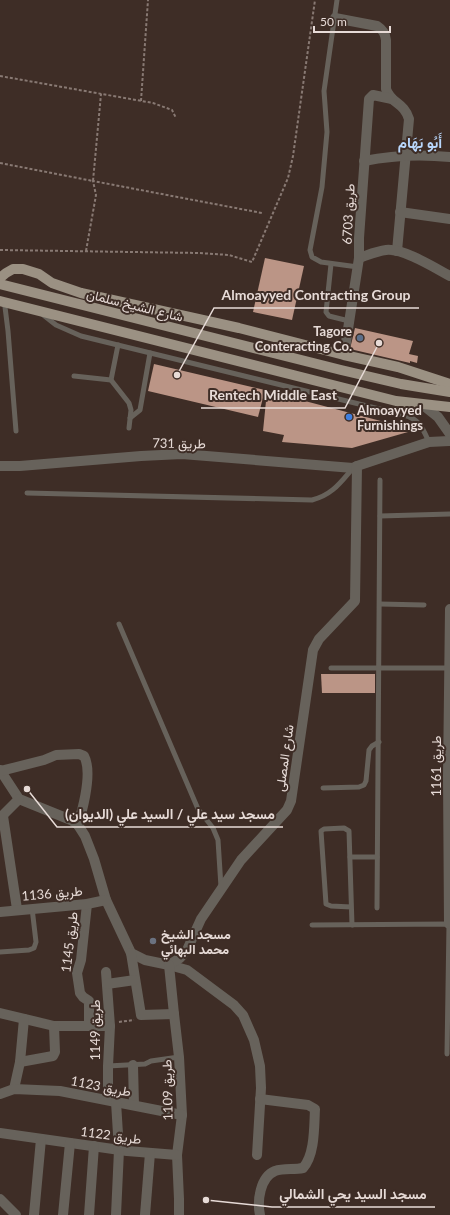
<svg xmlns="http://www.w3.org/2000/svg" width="450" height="1215" font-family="Lato,Vazirmatn,sans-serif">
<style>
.building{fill:#bb9586}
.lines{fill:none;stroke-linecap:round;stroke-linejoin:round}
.path{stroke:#887973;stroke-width:2;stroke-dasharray:3 2;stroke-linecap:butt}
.service{stroke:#67625b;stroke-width:5}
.minor{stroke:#67625b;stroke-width:10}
.primary{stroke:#9b9183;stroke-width:10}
.service-dot{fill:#5c6f8a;stroke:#3e2d26;stroke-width:1.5}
.shop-dot{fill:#3f7fe0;stroke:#3e2d26;stroke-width:1.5}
.worship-dot{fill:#6b7280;stroke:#3e2d26;stroke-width:1.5}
.labels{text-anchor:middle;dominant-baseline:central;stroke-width:4;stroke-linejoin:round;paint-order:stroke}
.street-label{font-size:13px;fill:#e7dbd7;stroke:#3e2d26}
.poi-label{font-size:13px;font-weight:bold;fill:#e7dbd7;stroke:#3e2d26;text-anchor:start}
.quarter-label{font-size:15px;font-weight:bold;fill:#b9d7fc;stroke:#3e2d26}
.leader{fill:none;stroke:#e7dbd7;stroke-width:1.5}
.callout-dot{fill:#e7dbd7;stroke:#3e2d26;stroke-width:1.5}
.callout-label{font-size:14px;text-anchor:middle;font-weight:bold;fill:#e7dbd7;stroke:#3e2d26;stroke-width:4;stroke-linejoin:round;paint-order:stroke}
</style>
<rect width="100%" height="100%" fill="#3e2d26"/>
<g class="building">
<path d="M265 258 304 266 292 320 253 312Z"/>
<path d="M355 328 413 341 409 354 418 356 417 363 410 361V363L350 349Z"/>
<path d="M154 364 265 390 258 417 148 391Z"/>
<path d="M267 391 415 430 352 448 282 442 284 435 263 431Z"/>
<path d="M321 674H375V693H322Z"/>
</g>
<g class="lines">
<g class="path">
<path d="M0 76 153 103 172 110 176 118"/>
<path d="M141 101 148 0"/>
<path d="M0 163 93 181 101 94"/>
<path d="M0 250 199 253 229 255 252 262 288 178 293 156 315 0"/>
<path d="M86 251 96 195 93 181 262 213"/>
<path d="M119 1022 134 1020"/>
</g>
<g class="service">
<path d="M337 0 324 91 327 132 322 187 310 250 312 257 321 262 358 267"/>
<path d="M331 264 326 312 329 316 349 321"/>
<path d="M5 307 8 331 16 431"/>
<path d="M42 314 56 325 81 336 404 415C420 420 422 427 429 442"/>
<path d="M74 376 111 380 118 345"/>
<path d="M111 380 129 403 131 410 129 428"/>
<path d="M130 418 140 410 150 353"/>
<path d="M27 493 312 500C332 495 340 483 353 468"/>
<path d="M380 516 450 514"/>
<path d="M380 604 424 605"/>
<path d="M119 624 198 809 213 828 218 840 221 887"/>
<path d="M331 668H450"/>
<path d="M323 788 359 787 364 785 366 781 369 750 372 746 379 742"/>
<path d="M350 857H377"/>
<path d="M351 907 331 906 326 904 321 831 324 829 344 828 349 831 352 925"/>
<path d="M377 908 380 480"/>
<path d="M312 925 449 924 447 1054"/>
<path d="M0 952 29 950 34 948 36 942 32 908"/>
<path d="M108 1066 145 1064 151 1061 179 1057"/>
</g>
<g class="minor">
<path d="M335 18 377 26C383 30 385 33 386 40V89C391 104 404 102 409 119L397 251"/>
<path d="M364 161C393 155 421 154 450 157"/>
<path d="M400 212 450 219"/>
<path d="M359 258C368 255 377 251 386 250 403 248 435 268 450 276"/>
<path d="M344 355 359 258V238L369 99 373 95 392 99"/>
<path d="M423 405 438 417 450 434"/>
<path d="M0 466H20L141 456 182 454 353 468 357 466"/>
<path d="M0 770 19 799 71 820 78 825 85 836 94 859 106 900 131 953 145 960 169 965 187 970 234 1005 243 1015 254 1040 260 1066 261 1088 257 1155"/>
<path d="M1 771 44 760 56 755 79 754 84 756C93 772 83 808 78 825"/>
<path d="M3 816 17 909"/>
<path d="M0 818 19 799"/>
<path d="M87 904 81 960 77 973 80 993 83 997 89 1001V1026"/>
<path d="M0 912 87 904 106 900"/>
<path d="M449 924 448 776 450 609"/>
<path d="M131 953 141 1015 174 1014"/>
<path d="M169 965 180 958 187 950 201 919 241 860 287 810 291 801 313 650 319 639 355 601 357 466 429 442 449 441"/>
<path d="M169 965 174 1014 179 1057 182 1115 177 1155 179 1199V1215"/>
<path d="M106 972 110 1026 108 1066V1100"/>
<path d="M107 984 135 980"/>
<path d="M0 1013 54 1026H110"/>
<path d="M20 1062 53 1056 55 1052 54 1026"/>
<path d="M133 1065 134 1105"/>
<path d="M14 1089 20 1062 24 1019"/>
<path d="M0 1094 14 1089 60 1091 182 1115"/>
<path d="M260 1099 308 1105 315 1109C314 1127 315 1155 303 1168 294 1170 284 1168 275 1171 260 1177 257 1201 260 1215"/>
<path d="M0 1133 127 1151 177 1155"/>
<path d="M0 1199 16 1215"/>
<path d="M34 1215 41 1139"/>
<path d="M63 1215 70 1143"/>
<path d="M89 1215 94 1146"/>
<path d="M116 1215 119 1150 116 1102"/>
<path d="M145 1215 150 1153"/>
</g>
<g class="primary">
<path d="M0 278 6 273 13 269H23L39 274 52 283 81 293 239 328 344 355 398 367 450 384"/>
<path d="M0 284 341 370 401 384 450 392"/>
<path d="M0 301 396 401 450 407"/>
</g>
</g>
<circle class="service-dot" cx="360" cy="338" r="4"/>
<circle class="shop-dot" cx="349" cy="417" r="4"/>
<circle class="worship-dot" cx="153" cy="941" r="4"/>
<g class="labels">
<g class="street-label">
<text transform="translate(348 214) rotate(-87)">طريق 6703</text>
<text transform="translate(135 305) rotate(14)">شارع الشيخ سلمان</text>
<text transform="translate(179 443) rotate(1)">طريق 731</text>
<text transform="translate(284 758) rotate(-82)">شارع المصلى</text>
<text transform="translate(436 766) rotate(-90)">طريق 1161</text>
<text transform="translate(52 893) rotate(-5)">طريق 1136</text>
<text transform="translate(69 942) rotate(-83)">طريق 1145</text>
<text transform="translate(95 1030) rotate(-90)">طريق 1149</text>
<text transform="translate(101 1086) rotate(11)">طريق 1123</text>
<text transform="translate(167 1090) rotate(-91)">طريق 1109</text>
<text transform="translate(111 1135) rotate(8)">طريق 1122</text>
</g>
<g class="poi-label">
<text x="352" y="331" text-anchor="end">Tagore<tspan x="352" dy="15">Conteracting Co.</tspan></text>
<text x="357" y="410">Almoayyed<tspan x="357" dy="15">Furnishings</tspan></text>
<text x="161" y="934">مسجد الشيخ<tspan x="161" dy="15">محمد البهائي</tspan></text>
</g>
<g class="quarter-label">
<text x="420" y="142">أَبُو بَهَام</text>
</g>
</g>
<path class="leader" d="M177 375L214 308H419M379 343L345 408H201M27 789L57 827H283M206 1200L272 1207H435"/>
<g class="callout-dot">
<circle cx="177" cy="375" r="4"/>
<circle cx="379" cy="343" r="4"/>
<circle cx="27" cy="789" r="4"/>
<circle cx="206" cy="1200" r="4"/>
</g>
<g class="callout-label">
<text x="316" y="300">Almoayyed Contracting Group</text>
<text x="273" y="400">Rentech Middle East</text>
<text x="170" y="819">مسجد سيد علي / السيد علي (الديوان)</text>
<text x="353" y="1199">مسجد السيد يحي الشمالي</text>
</g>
<path d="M314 26v6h76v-6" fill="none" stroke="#e7dbd7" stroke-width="2"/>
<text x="320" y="26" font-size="12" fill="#e7dbd7" stroke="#3e2d26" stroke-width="3" paint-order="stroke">50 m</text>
</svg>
